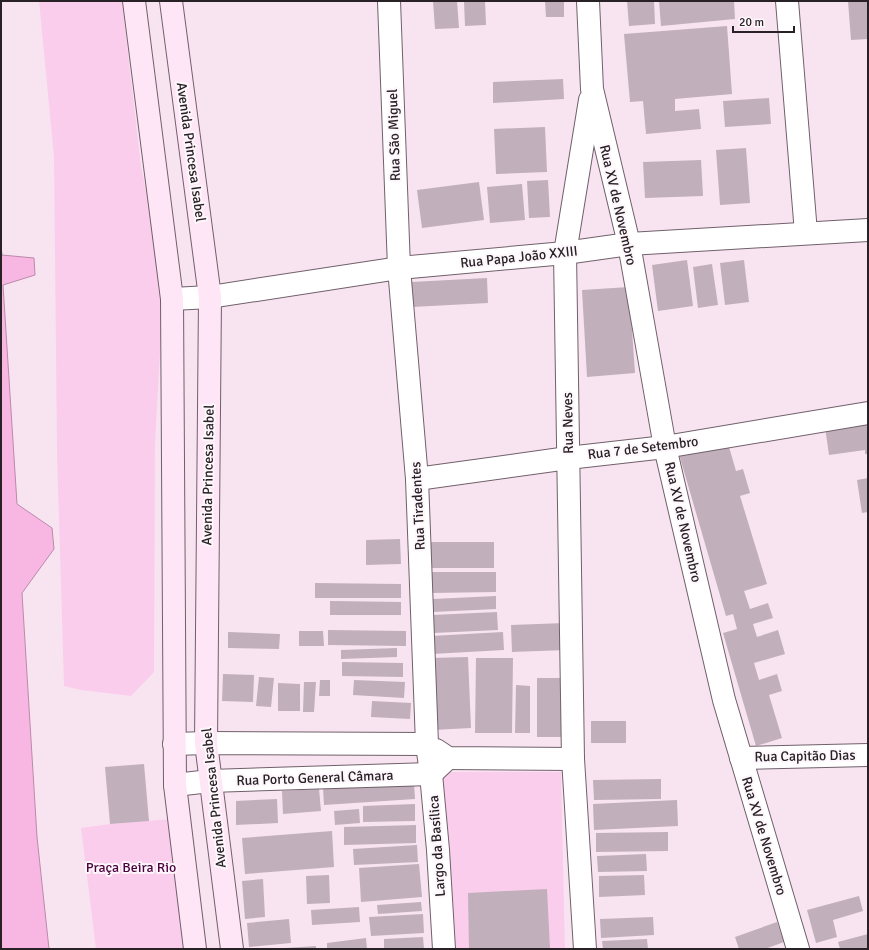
<svg xmlns="http://www.w3.org/2000/svg" width="869" height="950" font-family="Signika,sans-serif">
<style>
.green{fill:#fbcdec}
.water{fill:#f8b7e3;stroke:#ba8aaa}
.building{fill:#c1afbb}
.lines{fill:none;stroke-linecap:round;stroke-linejoin:round}
.minor-casing{stroke:#70606a;stroke-width:24}
.tertiary-casing{stroke:#70606a;stroke-width:24}
.secondary-casing{stroke:#70606a;stroke-width:24}
.minor{stroke:#fff;stroke-width:22}
.tertiary{stroke:#fff;stroke-width:22}
.secondary{stroke:#fee6f6;stroke-width:22}
.labels{text-anchor:middle;dominant-baseline:central;stroke-width:4;stroke-linejoin:round;paint-order:stroke}
.street-label{font-size:14px;fill:#282126;stroke:#fdf6fa}
.park-label{font-size:14px;fill:#4d013e;stroke:#fdf6fa}
</style>
<rect width="100%" height="100%" fill="#f8e4f1"/>
<g class="green">
<path d="M39 1H122L141 166 164 279 155 444 154 672 131 696 81 690 64 686 57 454 54 157Z"/>
<path d="M437 772H561L565 949H451Z"/>
<path d="M171 819 183 949H96L81 828 110 824Z"/>
</g>
<path class="water" d="M1 246 2 255 34 258 35 275 3 285 17 504 52 528 54 549 22 593 37 837 49 949H1Z"/>
<g class="building">
<path d="M433 1H457L459 28 435 29Z"/>
<path d="M464 1H485L486 25 465 26Z"/>
<path d="M545 1H564V17H546Z"/>
<path d="M627 1H654L655 24 629 26Z"/>
<path d="M659 1H734L735 19 661 26Z"/>
<path d="M848 1H868V39L851 40Z"/>
<path d="M727 26 732 94 675 99V111L699 109 701 129 646 134 643 101 630 102 624 34Z"/>
<path d="M563 79 564 99 493 103V82Z"/>
<path d="M769 98 771 124 725 127 723 101Z"/>
<path d="M545 127 547 172 496 174 494 129Z"/>
<path d="M746 148 750 203 720 205 716 150Z"/>
<path d="M701 160 703 196 645 198 643 162Z"/>
<path d="M548 180 550 217 529 218 527 181Z"/>
<path d="M479 182 484 220 422 228 417 190Z"/>
<path d="M522 184 525 220 490 223 487 187Z"/>
<path d="M687 260 693 306 658 311 652 265Z"/>
<path d="M744 260 749 302 725 305 720 263Z"/>
<path d="M712 264 718 305 698 308 693 267Z"/>
<path d="M487 278 488 303 412 307 411 282Z"/>
<path d="M629 287 635 373 587 377 582 290Z"/>
<path d="M868 420V454H865V450L829 455 825 427Z"/>
<path d="M727 440 736 471 743 469 750 493 740 496 767 584 744 591 750 609 768 603 773 618 753 624 757 637 778 630 785 654 754 663 759 680 777 674 782 691 769 695 782 738 756 746 723 633 737 629 733 614 726 616 679 454Z"/>
<path d="M868 478V512L862 513 857 480Z"/>
<path d="M400 539 401 564 366 565V540Z"/>
<rect x="430" y="542" width="64" height="26"/>
<path d="M431 572H496V592L431 593Z"/>
<path d="M315 583 401 584V598H315Z"/>
<path d="M496 596V609L433 612V599Z"/>
<path d="M330 601 401 602V615H330Z"/>
<path d="M497 612 498 630 433 633 432 615Z"/>
<path d="M565 623 566 650 512 652 511 625Z"/>
<path d="M328 630 406 631V646L328 645Z"/>
<path d="M299 631H323L324 646H299Z"/>
<path d="M228 632 280 634 279 649 228 648Z"/>
<path d="M503 632 504 650 432 654 431 636Z"/>
<path d="M397 648V657L341 659V650Z"/>
<path d="M468 657 471 728 433 730 430 658Z"/>
<path d="M476 658H513L512 733H475Z"/>
<path d="M342 662 403 663V677L342 676Z"/>
<path d="M223 674 254 675 253 702 222 701Z"/>
<path d="M259 677 274 678 271 707 256 706Z"/>
<rect x="537" y="678" width="28" height="59"/>
<path d="M320 680H330V696H319Z"/>
<path d="M354 680 405 682 404 698 353 695Z"/>
<path d="M304 682H316L314 712H303Z"/>
<path d="M278 683 300 684V711H278Z"/>
<path d="M516 685 530 686V733H515Z"/>
<path d="M372 701 411 703 410 719 371 717Z"/>
<rect x="591" y="721" width="35" height="22"/>
<path d="M144 764 149 821 110 824 105 767Z"/>
<path d="M661 779V799L594 800 593 780Z"/>
<path d="M414 783 415 799 324 805 323 788Z"/>
<path d="M319 789 321 811 283 814 282 791Z"/>
<path d="M277 799 278 823 236 825V801Z"/>
<path d="M677 800 678 826 594 830 593 804Z"/>
<path d="M415 804V821L363 822V806Z"/>
<path d="M359 809 360 823 335 825 334 811Z"/>
<path d="M416 825V843L344 845V827Z"/>
<path d="M332 831 334 867 245 874 242 838Z"/>
<path d="M668 832V851L596 852V833Z"/>
<path d="M417 845 418 862 354 865 353 849Z"/>
<path d="M646 854 647 871 598 872 597 856Z"/>
<path d="M419 864 422 897 361 902 359 868Z"/>
<path d="M329 875 330 903 307 904 306 876Z"/>
<path d="M644 875 645 895 599 897V876Z"/>
<path d="M263 879 265 917 245 919 242 881Z"/>
<path d="M547 889 550 949H469L468 893Z"/>
<path d="M859 896 863 911 833 920 837 937 816 943 807 910Z"/>
<path d="M421 902 422 911 378 914 377 905Z"/>
<path d="M359 907 360 922 312 925 311 910Z"/>
<path d="M423 914 424 933 371 936 369 917Z"/>
<path d="M653 917 654 935 601 938 600 919Z"/>
<path d="M289 919 291 943 249 947 247 923Z"/>
<path d="M777 922 784 942 765 949H739L735 937Z"/>
<path d="M868 934V949H840L838 942Z"/>
<path d="M423 937 424 949H384V939Z"/>
<path d="M366 938 367 949H327V943Z"/>
<path d="M647 939 648 949H603L602 941Z"/>
<path d="M316 946V949H285V948Z"/>
</g>
<g class="lines">
<defs>
<g id="minor">
<path d="M588 1 592 89 629 244 665 447 724 700 798 949"/>
<path d="M787 1 806 233"/>
<path d="M399 268 417 479 427 744 431 774 438 850 444 949"/>
<path d="M417 479 568 458 665 447 868 413"/>
<path d="M174 744 206 743 427 744"/>
<path d="M436 750 448 758 573 759"/>
<path d="M741 758 868 755"/>
<path d="M175 785 210 781 431 774 448 758"/>
<path d="M585 949 573 759 565 253 590 100"/>
</g>
<g id="tertiary">
<path d="M389 1 399 268"/>
<path d="M172 299 210 297 399 268 565 253 629 244 868 230"/>
</g>
<g id="secondary">
<path d="M134 1 172 299 175 785 195 949"/>
<path d="M171 1 210 297 206 743 232 949"/>
</g>
</defs>
<use href="#minor" class="minor-casing"/>
<use href="#tertiary" class="tertiary-casing"/>
<use href="#secondary" class="secondary-casing"/>
<use href="#minor" class="minor"/>
<use href="#tertiary" class="tertiary"/>
<use href="#secondary" class="secondary"/>
</g>
<g class="labels">
<g class="street-label">
<text transform="translate(394 135) rotate(-92)">Rua São Miguel</text>
<text transform="translate(191 152) rotate(82)">Avenida Princesa Isabel</text>
<text transform="translate(618 205) rotate(77)">Rua XV de Novembro</text>
<text transform="translate(519 257) rotate(-6)">Rua Papa João XXIII</text>
<text transform="translate(568 423) rotate(-91)">Rua Neves</text>
<text transform="translate(643 448) rotate(-7)">Rua 7 de Setembro</text>
<text transform="translate(208 475) rotate(-89)">Avenida Princesa Isabel</text>
<text transform="translate(418 506) rotate(-93)">Rua Tiradentes</text>
<text transform="translate(683 522) rotate(77)">Rua XV de Novembro</text>
<text transform="translate(805 756) rotate(-1)">Rua Capitão Dias</text>
<text transform="translate(315 778) rotate(-2)">Rua Porto General Câmara</text>
<text transform="translate(214 798) rotate(-96)">Avenida Princesa Isabel</text>
<text transform="translate(764 836) rotate(73)">Rua XV de Novembro</text>
<text transform="translate(437 846) rotate(-94)">Largo da Basílica</text>
</g>
<g class="park-label">
<text x="131" y="867">Praça Beira Rio</text>
</g>
</g>
<rect width="869" height="950" fill="none" stroke="#282126" stroke-width="4"/>
<path d="M733 26v6h61v-6" fill="none" stroke="#282126" stroke-width="2"/>
<text x="739" y="26" font-size="12" fill="#282126" stroke="#fdf6fa" stroke-width="3" paint-order="stroke">20 m</text>
</svg>
